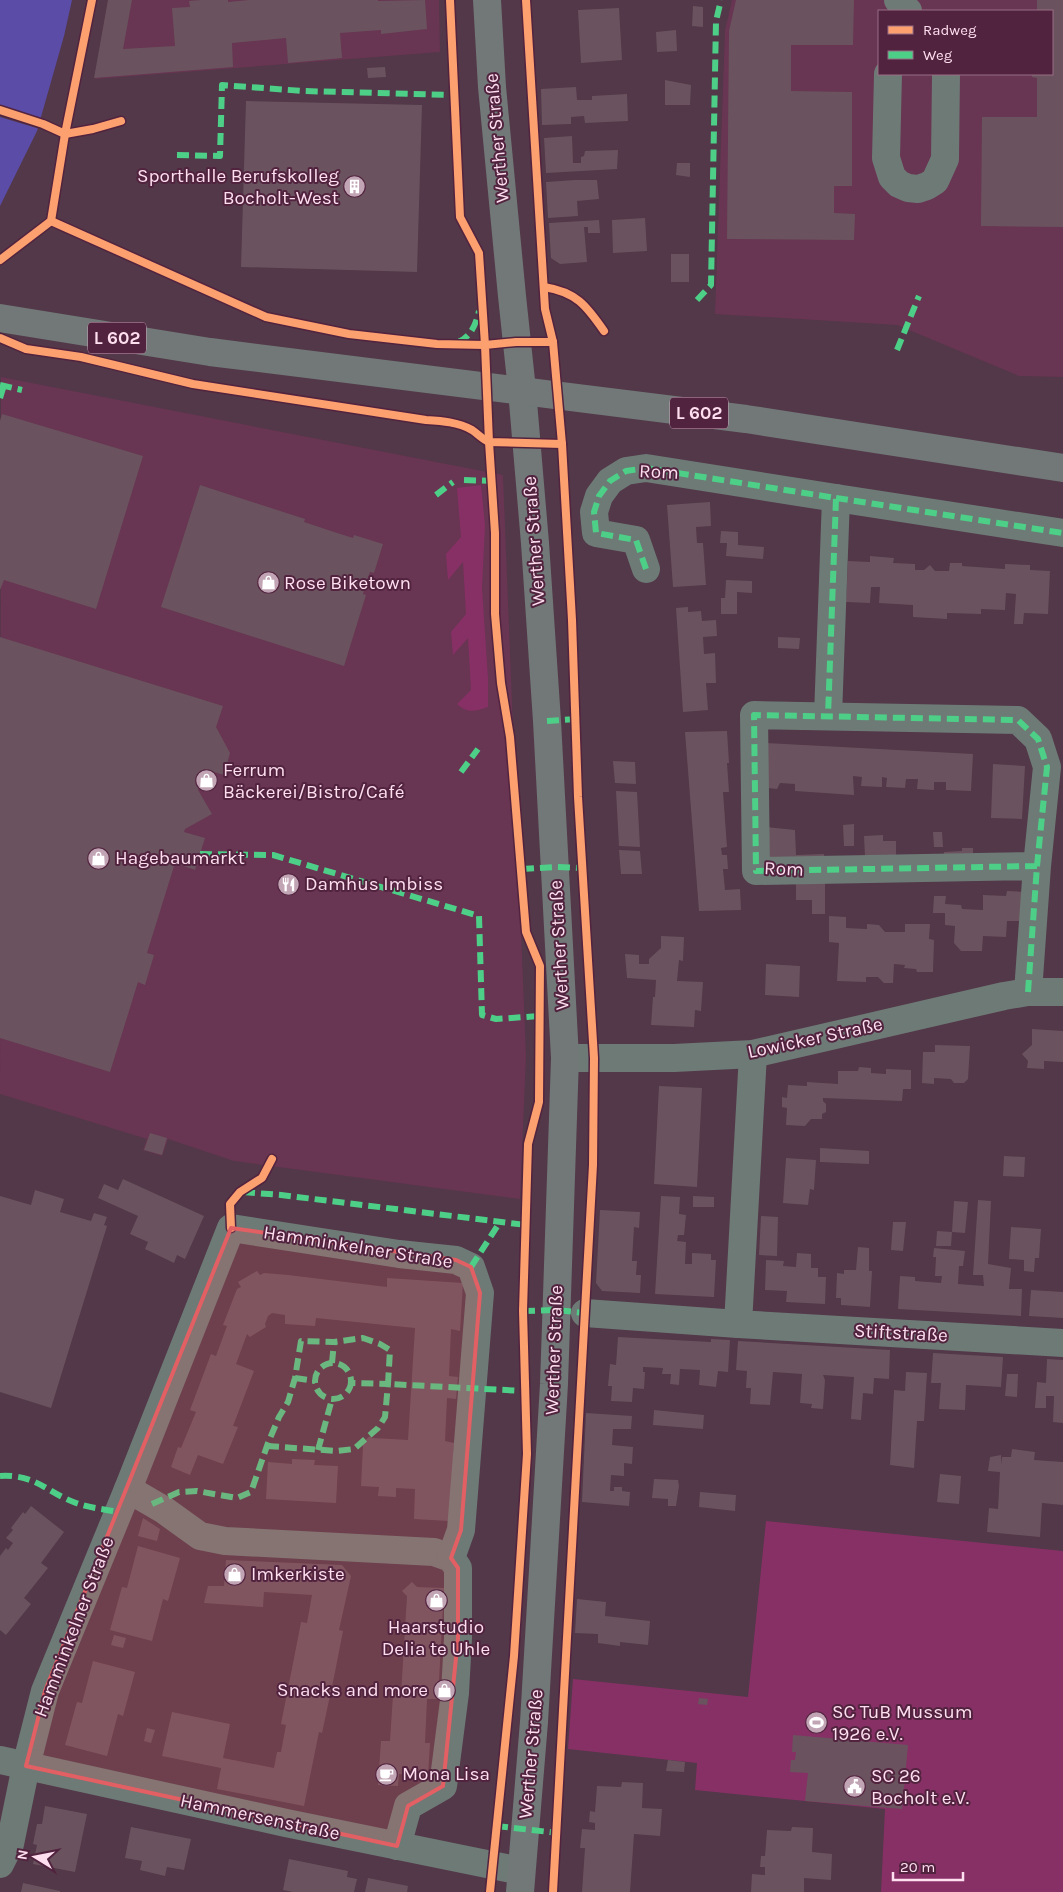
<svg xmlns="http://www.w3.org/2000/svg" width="1063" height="1892" font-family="Karla,sans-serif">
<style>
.built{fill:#683552;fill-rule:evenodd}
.green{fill:#873066}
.water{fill:#5b4ca8}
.pier{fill:#523848}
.building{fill:#6a535e}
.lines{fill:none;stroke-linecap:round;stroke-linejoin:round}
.minor{stroke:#6e7a76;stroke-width:28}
.major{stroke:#717877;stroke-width:28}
.quiet{stroke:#4dcf88;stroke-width:6;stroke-dasharray:12 6;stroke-linecap:butt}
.cycleway-casing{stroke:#52233f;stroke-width:11}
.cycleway{stroke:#fca06f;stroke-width:8}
.marked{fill:#e25f64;fill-opacity:0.2;stroke:#e25f64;stroke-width:4;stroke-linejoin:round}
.labels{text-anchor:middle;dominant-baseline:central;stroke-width:4;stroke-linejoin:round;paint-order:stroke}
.shield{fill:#52233f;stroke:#caa7ba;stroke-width:1}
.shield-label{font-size:18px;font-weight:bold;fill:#fedfef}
.street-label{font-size:19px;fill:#fedfef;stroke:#52233f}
.poi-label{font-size:19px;fill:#fedfef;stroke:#52233f;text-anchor:start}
</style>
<rect width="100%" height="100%" fill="#523848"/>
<g class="built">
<path d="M108 0H439L440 52 95 79Z"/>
<path d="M732 0H1063V377L1019 376 897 325 715 314 725 30ZM879 11H1052V74H879Z"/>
<path d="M1 377 503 475 526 1056 520 1199 234 1161 168 1139 162 1156 143 1150 147 1139 0 1094Z"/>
</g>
<g class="green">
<path d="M481 485 485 525 482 588 488 678V707C475 711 468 714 457 704L471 690 468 638 453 655 451 632 466 614 463 562 448 580 446 554 461 537 457 488Z"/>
<path d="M766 1521 1063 1551V1892H881L885 1809 695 1790 697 1763 568 1749 573 1679 748 1697Z"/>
</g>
<path class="water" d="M0 0H72L64 36 37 131 0 206Z"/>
<path class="pier" d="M0 106 43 119 40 129 0 117Z"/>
<g class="building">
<path d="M108 0H132L123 49 175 46 172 8 190 7 189 1 201 0H228V2L249 0H378V1L425 0 427 29 381 34V30L340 33 342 58 288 63 286 38 232 43 233 67 94 78Z"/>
<path d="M736 0H854L853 45H791V91L852 92V186H834V213L855 214 854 240 727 239 729 31Z"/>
<path d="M1037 0H1063V227L981 226 982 117H1037V78L1032 77V74H1052V11H1037Z"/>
<path d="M693 6 703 7V27L692 26Z"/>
<path d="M619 8 622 60 581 63 578 10Z"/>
<path d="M676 30 677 51 657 52 656 32Z"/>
<path d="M385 67 386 77 368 78 367 68Z"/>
<path d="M665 80 691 85 690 105H665Z"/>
<path d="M576 87 577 100H592V96L627 94 628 121 585 123 584 116 571 117V124L542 125 541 89Z"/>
<path d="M246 101 422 105 417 272 241 267Z"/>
<path d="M572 136 573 163H581V157L584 156 585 151 618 150 617 169 546 173 544 138Z"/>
<path d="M677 163H690V177L676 175Z"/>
<path d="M575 180H597L599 199 577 201 578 216 548 218 546 182Z"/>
<path d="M645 218 647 251 613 253 612 220Z"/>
<path d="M599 220 600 233H588V227H584L587 262 560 264 551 258 549 223Z"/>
<rect x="671" y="254" width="18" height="28"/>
<path d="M2 414 143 456 96 609 4 580 0 590V421Z"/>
<path d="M200 485 305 519 304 522 331 531 353 538 354 535 383 544 374 573 370 572 363 594 366 595 344 666 161 607Z"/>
<path d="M710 502 711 526 696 527 697 543H703L706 585 673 587 667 505Z"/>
<path d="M721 531 738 532V545L764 547 763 559 726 556 727 543H720Z"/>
<path d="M870 556 894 558 893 563 915 564V570H924L930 565 935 571H949L950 563H962V566L1005 569V564L1030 565V570L1050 571 1048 614 1024 613 1023 624H1014L1016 594 1006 593 1005 610 981 609V614L947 613V619L913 617V605L879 603 880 587H871L870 603 846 602 848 561 870 562Z"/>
<path d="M726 580 752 581V593L737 592V614H721V598H725Z"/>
<path d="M688 607V612L701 611 702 621 716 620 717 636 703 637 704 654 715 653 716 683H706L708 710 683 712 676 608Z"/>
<path d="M0 637 223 706 216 727 230 753 224 775 204 769 198 790 212 814 185 829 184 832 205 838 195 870 175 863 147 953 154 955 145 985 138 982 110 1072 0 1038Z"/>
<path d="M778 637 800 638 799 649 778 648Z"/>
<path d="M727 731 729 763H727L729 792H723L727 847 721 848 722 855H727L728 869H723L725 890 740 889 741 910 699 911 685 732Z"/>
<path d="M766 743 973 754 971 791 946 790V782H934V790L917 789 918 779H906L905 788 886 787 887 778 882 777V787L861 786 862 777 853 776 854 795 795 791V784L780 783 777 789 768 788Z"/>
<path d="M613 761 635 762 636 784 615 783Z"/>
<path d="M993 764 1025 766 1022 819 991 818Z"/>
<path d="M616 791 637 792 640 847 619 846Z"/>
<path d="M854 824V846H844L843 825Z"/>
<path d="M766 827 795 830 796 855 824 854 825 863H766Z"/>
<path d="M933 832H942L943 847H934Z"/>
<path d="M883 835V841H896V862L865 857 864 836Z"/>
<path d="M962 848H973V860L944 861V852L962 851Z"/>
<path d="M619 850 640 851 642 874H621Z"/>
<path d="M796 880H825V914H812V900H796Z"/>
<path d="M1007 891 1026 892 1023 921H1007L1006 937 983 936 982 951H961L954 943 955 926 945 925V913H933L934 896H946L945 904 961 905 962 909 983 910V895L1006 896Z"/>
<path d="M829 916 846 917V928L867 929V924L879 925 885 932H905V924H930L929 939 934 940 933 972H917L916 969 904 968 905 965 894 964 893 983H884L878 977H866V982L837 981 839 943 829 942Z"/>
<path d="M661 936 684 937 683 961 679 960 677 981 703 982 701 1011 695 1010 694 1027 651 1025 653 997H655L656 980 627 978 625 954 639 955V964H649V959L661 948Z"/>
<path d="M766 964 800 966 799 997 765 995Z"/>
<path d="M1032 1029 1063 1031V1062L1044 1061V1069L1027 1068 1028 1061 1022 1054 1032 1045Z"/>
<path d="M935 1045 970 1046 968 1079 964 1083H954L951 1079 934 1078V1084L922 1083 923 1052H935Z"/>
<path d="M859 1067 871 1068V1073L886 1074V1069L911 1070V1089H903L902 1101 823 1098V1101L826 1104V1112L822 1114V1119H811L805 1126 786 1125 787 1108 782 1107V1097L787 1098 788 1085 807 1086V1082L838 1084V1071H858Z"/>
<path d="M659 1086 702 1088 697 1187 654 1184Z"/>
<path d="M150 1133 167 1138 162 1155 144 1150Z"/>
<path d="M820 1148 869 1151V1164L820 1162Z"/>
<path d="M1004 1156 1025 1157 1024 1177 1003 1176Z"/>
<path d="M786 1158 816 1160 814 1190 810 1189 808 1205 783 1203Z"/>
<path d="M123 1179 204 1216 185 1259 177 1255 174 1263 145 1249 148 1242 130 1234 138 1216 98 1198 104 1184 118 1190Z"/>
<path d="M35 1190 64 1199 60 1212 91 1221 94 1213 107 1217 104 1225 107 1226 51 1408 0 1392V1196L31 1205Z"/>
<path d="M661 1196 680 1197 679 1214 686 1215 684 1235H678L677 1241 686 1242 685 1264H692V1253L711 1254V1260H716L714 1297 655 1294Z"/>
<path d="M693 1196 714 1197V1207H693Z"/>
<path d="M978 1200 991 1201 988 1264 1011 1268 1009 1289H1022L1021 1316 898 1309 900 1276 915 1277V1281L941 1283 942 1276H935L936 1257H933L934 1248 965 1251 963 1266H959L958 1284 984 1286 983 1275H973Z"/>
<path d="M954 1201 968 1202 965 1233 952 1232Z"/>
<path d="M600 1210 640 1212 639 1228 634 1227 632 1261H637L636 1275H641L640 1293 602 1291 596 1283Z"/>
<path d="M761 1216 778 1217 777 1256 759 1255Z"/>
<path d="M893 1222H906L903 1251 891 1250Z"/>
<path d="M1011 1227 1041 1229 1039 1258H1035L1034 1272 1024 1271V1260L1009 1259Z"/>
<path d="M937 1231 952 1232 951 1246H936Z"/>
<path d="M858 1247 869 1248V1271H872L870 1307 841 1305V1298H836L837 1273 844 1274V1270H856Z"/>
<path d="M797 1253 811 1254V1268H818V1277H826L825 1304 786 1302 787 1291 765 1290 766 1260 784 1261 783 1266 796 1267Z"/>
<path d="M257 1271 260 1275 264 1273 288 1275 387 1287V1278L463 1283 460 1331 451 1329 449 1376 458 1377 456 1399 447 1398 445 1441 454 1443 449 1521 414 1519 415 1489 396 1488V1497L378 1496 379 1487 361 1486 363 1446 361 1444 370 1436 372 1438 408 1440 415 1328 316 1318 315 1326 285 1324V1315L272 1313 268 1316 265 1324 266 1327 250 1337 247 1334 236 1364 254 1371 233 1426 238 1427 223 1464 198 1455 190 1475 171 1467 178 1447 181 1448 196 1412 190 1410 211 1354 216 1356 227 1326 223 1325 237 1289 241 1287 238 1282Z"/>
<path d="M1031 1290 1063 1292V1318L1029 1316Z"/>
<path d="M618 1337 711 1342V1339L730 1340 728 1372 718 1371 716 1387 699 1385 700 1370 680 1369 679 1385 670 1384 671 1374H662L663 1368 643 1367V1372H645L644 1389 633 1388 632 1402 611 1401 612 1386H608L610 1364 616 1365Z"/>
<path d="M738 1341 890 1350 889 1379 874 1378 873 1394 863 1393 861 1420 851 1419 854 1377 823 1375 825 1380 823 1409 811 1408 812 1404 800 1403 802 1374 773 1372 770 1405 750 1404 751 1388H746L747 1371 736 1370Z"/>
<path d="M933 1353 1003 1357 1001 1387 966 1385 965 1410 939 1409 941 1383H931Z"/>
<path d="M1047 1359 1063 1360V1423L1053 1422 1054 1396H1046V1408H1035L1037 1382 1046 1383Z"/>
<path d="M906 1372 927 1373 924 1421H917L914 1468 890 1465 894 1390 905 1391Z"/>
<path d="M1007 1374H1018L1017 1397 1005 1396Z"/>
<path d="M654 1410 704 1415 703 1429 653 1425Z"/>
<path d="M586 1413 632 1416 631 1429H613L612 1445 633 1447 632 1464 624 1463V1476L611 1475 610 1491H614V1487H622V1491L630 1492 629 1506 582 1502Z"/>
<path d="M1012 1449 1035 1452 1034 1460 1063 1462V1505L1042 1503 1040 1537 987 1532 989 1508 998 1509 1000 1472 988 1471 990 1457 1001 1455V1465L1002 1457H1011Z"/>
<path d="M292 1459 315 1460 314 1465 338 1466 336 1503 266 1499 268 1462 292 1464Z"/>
<path d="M940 1474 961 1476 959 1504 937 1502Z"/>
<path d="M654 1479 678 1480 679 1486 676 1506H668V1499L652 1498Z"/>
<path d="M700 1492 736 1495 735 1511 699 1507Z"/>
<path d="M31 1506 64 1532 41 1563 48 1568 24 1598 31 1604 6 1635 0 1630V1556L6 1548 8 1550 13 1543 6 1538 13 1530 11 1528 23 1512 25 1514Z"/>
<path d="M143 1518 160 1529 157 1541 138 1536Z"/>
<path d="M138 1546 180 1558 168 1601 163 1599 152 1641 110 1630 122 1587 127 1588Z"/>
<path d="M226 1560 342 1565 351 1576 339 1630 343 1631 335 1672 322 1733 319 1732 304 1806 217 1789 221 1768 162 1756 172 1712 230 1724 223 1758 274 1768 277 1752H281L286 1725 281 1724 297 1643 301 1622 307 1623 312 1595 264 1592 263 1607 204 1603 208 1586H224Z"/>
<path d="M412 1582 417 1587 444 1588 438 1699H427L425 1743H430L428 1776 399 1774 398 1786 378 1785 381 1741H390L393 1695H401L407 1596 402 1591Z"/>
<path d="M577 1599 606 1602 605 1616 650 1621 648 1645 620 1642V1646L598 1643V1634L575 1633Z"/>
<path d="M114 1635 126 1638 123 1648 111 1645Z"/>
<path d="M93 1661 135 1672 123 1716 118 1714 107 1756 65 1745 77 1702 82 1703Z"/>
<path d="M699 1698 708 1699 707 1705 698 1704Z"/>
<path d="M147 1728 155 1730 151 1743 144 1741Z"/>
<path d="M793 1735 908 1745 902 1809 805 1801 808 1773 790 1772 791 1760H795L796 1752H792Z"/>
<path d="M668 1760 685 1762 684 1772 666 1771Z"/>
<path d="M622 1782 643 1783 642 1808 662 1809 660 1836 634 1834 630 1892H582L585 1848H580L582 1829 595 1830V1823L589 1822 590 1811 595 1812 597 1786 621 1787Z"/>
<path d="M45 1806 87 1814 75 1872 33 1864 37 1845 33 1844 37 1824H42Z"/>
<path d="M131 1827 191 1839 184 1870 167 1867 165 1876 140 1870 142 1861 125 1858Z"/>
<path d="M792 1827 813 1828 812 1852 832 1854 831 1880 804 1878V1892H751L752 1874 765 1875V1867H760L761 1856H765L767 1830 791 1831Z"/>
<path d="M289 1859 348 1871 347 1877 357 1879 354 1892H293L283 1890Z"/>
<path d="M368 1878 408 1886 407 1892H365Z"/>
<path d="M23 1883 60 1891V1892H21Z"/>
</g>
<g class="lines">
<g class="minor">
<path d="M898 0 908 11"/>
<path d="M888 74 886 158 892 177 899 184 908 188 918 189 927 186 935 181 945 159 946 74"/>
<path d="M836 498 1063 533"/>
<path d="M646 569 636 540 596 533 594 512 599 496 610 481 626 471 646 468 836 498 828 716"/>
<path d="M1028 992 1037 866 1047 767 1038 739 1018 720 754 715 756 871 1037 866"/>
<path d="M753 1054 738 1324 1063 1343"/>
<path d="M565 1058H674L753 1054 1004 996 1028 992H1063"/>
<path d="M585 1313 738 1324"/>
<path d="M128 1489 164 1510 200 1536 225 1541 434 1552 451 1558 458 1568V1638L455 1693 443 1786 408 1806 397 1846"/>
<path d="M0 1760 286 1823 521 1871"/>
<path d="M0 1864 10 1844 26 1766 45 1691 128 1489 231 1228 399 1254 456 1260 471 1267 480 1293 461 1530 451 1558"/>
</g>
<g class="major">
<path d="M487 0 492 87 512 296 522 390 535 543 547 721 565 1058 554 1384 534 1722 520 1892"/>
<path d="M0 318 210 352 746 419 1063 468"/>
</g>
<g class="quiet">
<path d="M177 155 220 156 222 85 303 91 453 95"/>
<path d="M697 300 711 285 716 21 721 0"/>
<path d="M458 342C471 337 476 324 479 311"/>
<path d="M897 350 919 296"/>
<path d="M0 385 22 390"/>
<path d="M0 398 4 385"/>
<path d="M464 480 493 481"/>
<path d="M436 495 453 482"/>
<path d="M836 498 1063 533"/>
<path d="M646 569 636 540 596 533 594 512 599 496 610 481 626 471 646 468 836 498 828 716"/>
<path d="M547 721 576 719"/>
<path d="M461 772 478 749"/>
<path d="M200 854 273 855 479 916 482 1015 496 1019 540 1016"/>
<path d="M522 869 555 867 583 868"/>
<path d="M1028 992 1037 866 1047 767 1038 739 1018 720 754 715 756 871 1037 866"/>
<path d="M243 1192 281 1195 526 1225"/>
<path d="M471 1267 500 1222"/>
<path d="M523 1311 556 1310 585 1313"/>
<path d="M332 1363 334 1342"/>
<circle cx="333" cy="1381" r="18"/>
<path d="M295 1378 315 1381"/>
<path d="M267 1446 337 1451 354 1449 378 1428 385 1417 388 1384 351 1383"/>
<path d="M318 1450 332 1399"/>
<path d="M0 1476C36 1474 46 1492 76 1503 89 1508 104 1509 118 1512"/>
<path d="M152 1504 179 1492 197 1491 237 1498 251 1492 268 1443 279 1417 288 1402 295 1378 301 1341 334 1342 363 1338 380 1344 390 1350 388 1384 525 1391"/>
<path d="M496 1826 558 1833"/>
</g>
<defs>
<g id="cycleway">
<path d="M526 0 545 309 553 342 562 444 572 620 578 797 594 1058 593 1165 553 1892"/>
<path d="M0 110 43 124 65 134 93 129 121 121"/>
<path d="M51 221 266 317 349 334 437 344 485 345 479 253 460 217 450 0"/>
<path d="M0 260 51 221 65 134 92 0"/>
<path d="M544 287C576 292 586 305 604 331"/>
<path d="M0 338 26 349 81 357 193 384 426 420C442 421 458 422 472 430 478 434 482 439 489 442L562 444"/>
<path d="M231 1228 230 1204 240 1192 262 1178 272 1159"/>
<path d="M490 1892 514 1656 527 1454 523 1311 528 1144 539 1102 540 966 526 932 510 737 501 683 495 614V533L489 442 485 345 516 342H553"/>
</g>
</defs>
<use href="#cycleway" class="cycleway-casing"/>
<use href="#cycleway" class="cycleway"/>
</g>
<path class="marked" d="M231 1228 456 1260 471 1267 480 1293 461 1530 451 1558 458 1568V1638L443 1786 408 1806 397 1846 26 1766 45 1691Z"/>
<defs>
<symbol id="building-disc" viewBox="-11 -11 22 22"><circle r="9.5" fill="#c2a5b5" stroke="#52233f"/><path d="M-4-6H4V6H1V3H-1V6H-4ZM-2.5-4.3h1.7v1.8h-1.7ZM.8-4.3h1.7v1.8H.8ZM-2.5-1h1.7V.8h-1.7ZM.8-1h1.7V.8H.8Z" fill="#fff"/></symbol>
<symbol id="shop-disc" viewBox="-11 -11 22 22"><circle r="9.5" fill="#c2a5b5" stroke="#52233f"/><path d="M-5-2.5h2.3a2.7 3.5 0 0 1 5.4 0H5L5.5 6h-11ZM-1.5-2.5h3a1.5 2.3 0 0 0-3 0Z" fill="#fff"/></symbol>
<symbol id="restaurant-disc" viewBox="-11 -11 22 22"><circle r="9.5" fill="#c2a5b5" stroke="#52233f"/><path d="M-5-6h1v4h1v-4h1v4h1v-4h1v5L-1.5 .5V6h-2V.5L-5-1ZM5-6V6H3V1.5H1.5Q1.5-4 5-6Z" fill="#fff"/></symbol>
<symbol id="stadium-disc" viewBox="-11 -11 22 22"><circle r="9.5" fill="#c2a5b5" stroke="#52233f"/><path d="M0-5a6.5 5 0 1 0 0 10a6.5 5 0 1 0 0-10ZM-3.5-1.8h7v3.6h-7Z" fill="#fff"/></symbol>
<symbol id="cafe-disc" viewBox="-11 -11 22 22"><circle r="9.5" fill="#c2a5b5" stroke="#52233f"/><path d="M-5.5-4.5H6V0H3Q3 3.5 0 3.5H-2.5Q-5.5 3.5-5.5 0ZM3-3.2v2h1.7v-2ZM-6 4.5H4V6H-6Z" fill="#fff"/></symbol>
<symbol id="civic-disc" viewBox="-11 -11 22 22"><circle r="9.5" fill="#c2a5b5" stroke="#52233f"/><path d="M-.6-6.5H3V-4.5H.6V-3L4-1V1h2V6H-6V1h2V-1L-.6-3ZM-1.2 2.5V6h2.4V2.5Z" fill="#fff"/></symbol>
</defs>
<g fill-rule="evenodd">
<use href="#building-disc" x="342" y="174" width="25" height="25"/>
<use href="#shop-disc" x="256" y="570" width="25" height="25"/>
<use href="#shop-disc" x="194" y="768" width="25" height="25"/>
<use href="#shop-disc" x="86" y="846" width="25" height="25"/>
<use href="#restaurant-disc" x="276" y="872" width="25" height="25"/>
<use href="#shop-disc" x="222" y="1562" width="25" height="25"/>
<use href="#shop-disc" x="424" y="1588" width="25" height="25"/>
<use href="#shop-disc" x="432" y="1678" width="25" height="25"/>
<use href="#stadium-disc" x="804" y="1710" width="25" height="25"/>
<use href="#cafe-disc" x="374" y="1762" width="25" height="25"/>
<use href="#civic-disc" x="842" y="1774" width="25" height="25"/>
</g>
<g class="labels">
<g class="shield">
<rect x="88" y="322.5" width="58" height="31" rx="4"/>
<rect x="670" y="397.5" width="58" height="31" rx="4"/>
</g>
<g class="shield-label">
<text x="117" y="338">L 602</text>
<text x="699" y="413">L 602</text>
</g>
<g class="street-label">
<text transform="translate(497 138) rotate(-95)">Werther Straße</text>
<text transform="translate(659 472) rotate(3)">Rom</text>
<text transform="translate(534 541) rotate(-94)">Werther Straße</text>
<text transform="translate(784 869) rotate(3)">Rom</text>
<text transform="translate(559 945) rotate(-93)">Werther Straße</text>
<text transform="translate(815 1038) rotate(-12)">Lowicker Straße</text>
<text transform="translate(358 1247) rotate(9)">Hamminkelner Straße</text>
<text transform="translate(901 1333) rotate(3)">Stiftstraße</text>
<text transform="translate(554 1350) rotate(-88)">Werther Straße</text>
<text transform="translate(74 1627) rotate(-69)">Hamminkelner Straße</text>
<text transform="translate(531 1754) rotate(-85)">Werther Straße</text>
<text transform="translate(260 1817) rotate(12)">Hammersenstraße</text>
</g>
<g class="poi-label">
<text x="339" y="176" text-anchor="end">Sporthalle Berufskolleg<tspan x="339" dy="22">Bocholt-West</tspan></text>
<text x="284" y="583">Rose Biketown</text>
<text x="223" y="770">Ferrum<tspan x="223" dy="22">Bäckerei/Bistro/Café</tspan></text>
<text x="115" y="858">Hagebaumarkt</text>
<text x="305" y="884">Damhus Imbiss</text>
<text x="251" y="1574">Imkerkiste</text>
<text x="436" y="1627" text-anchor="middle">Haarstudio<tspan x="436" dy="22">Delia te Uhle</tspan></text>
<text x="428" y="1690" text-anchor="end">Snacks and more</text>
<text x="832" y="1712">SC TuB Mussum<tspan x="832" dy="22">1926 e.V.</tspan></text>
<text x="402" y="1774">Mona Lisa</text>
<text x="871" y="1776">SC 26<tspan x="871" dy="22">Bocholt e.V.</tspan></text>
</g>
</g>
<rect x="878" y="10" width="175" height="65" fill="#52233f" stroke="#976e85"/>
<rect x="888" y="26" width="25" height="8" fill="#fca06f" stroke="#976e85"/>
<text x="923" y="35" font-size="15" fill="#fedfef">Radweg</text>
<rect x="888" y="51" width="25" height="8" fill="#4dcf88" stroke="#976e85"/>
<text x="923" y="60" font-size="15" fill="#fedfef">Weg</text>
<g transform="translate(35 1857) rotate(280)" stroke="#52233f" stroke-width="4" paint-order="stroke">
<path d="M0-4L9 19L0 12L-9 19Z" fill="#fedfef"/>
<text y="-8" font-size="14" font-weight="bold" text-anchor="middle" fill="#fedfef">N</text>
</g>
<path d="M893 1872v8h70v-8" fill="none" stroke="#fedfef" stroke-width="2.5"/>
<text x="900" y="1872" font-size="15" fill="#fedfef" stroke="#52233f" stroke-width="4" paint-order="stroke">20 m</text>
</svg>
